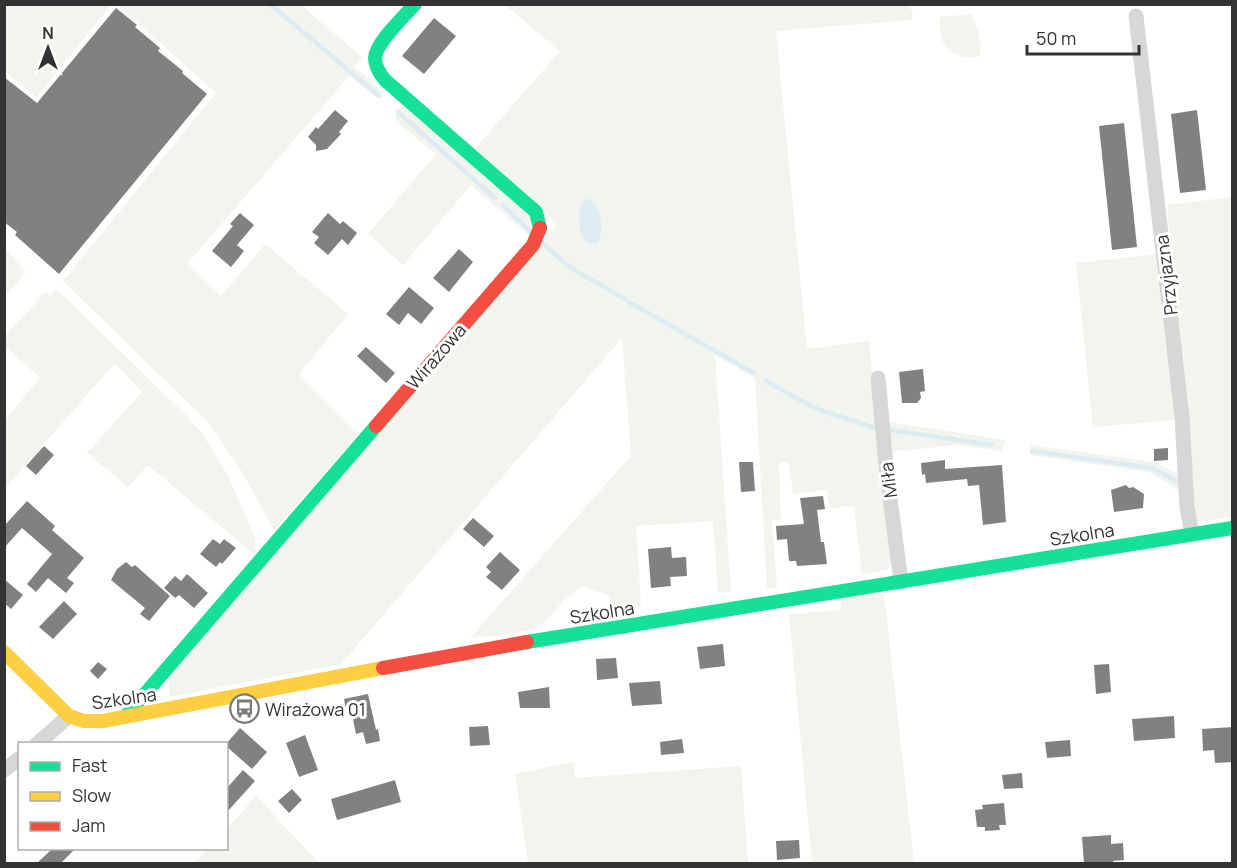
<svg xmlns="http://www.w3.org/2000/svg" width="1237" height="868" font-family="Manrope,sans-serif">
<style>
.green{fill:#f1f5ed}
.water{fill:#ddebf3}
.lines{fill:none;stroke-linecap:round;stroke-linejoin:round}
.stream{stroke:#ddebf3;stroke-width:4.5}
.building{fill:#818181}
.street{stroke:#d7d7d7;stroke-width:15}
.fast{stroke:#16e098;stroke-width:14}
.slow{stroke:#ffcf43;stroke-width:14}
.jam{stroke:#f24e42;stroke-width:14}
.labels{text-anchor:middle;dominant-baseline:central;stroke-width:6;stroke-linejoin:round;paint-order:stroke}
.street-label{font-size:18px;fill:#333;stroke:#fff}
.poi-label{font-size:18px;fill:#333;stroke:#fff;text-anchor:start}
</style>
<rect width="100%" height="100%" fill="#fff"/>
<g class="green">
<path d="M5 4H111V5L36 98 5 71Z"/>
<path d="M118 5H301L362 57 354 66 382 92 381 95 375 96 349 76 188 263 221 296 265 244 348 314 299 374 359 434 274 530 242 472 208 422 63 281 216 93Z"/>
<path d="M505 5H909L913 14 911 20 776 31 807 349 869 341 891 564 888 570 862 575 854 506 830 508 827 490 793 494 789 463 779 462 781 520 772 521 777 588 767 589 755 378 715 355 731 591 718 593 713 521 636 526 641 606 614 611 608 595 583 586C564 596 555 614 538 627 531 632 482 637 470 638L631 456 622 338 341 664 170 697 168 676 557 224 474 150 560 51Z"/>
<path d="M972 14 978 32 981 45 980 56C965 62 946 53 941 37 939 31 940 23 940 17Z"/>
<path d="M403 105 533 219 529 236 471 185 403 265 368 234 436 154 396 121V114Z"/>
<path d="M1232 197V517L1196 522 1167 205Z"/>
<path d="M5 249 26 272 8 293 5 290Z"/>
<path d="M1157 254 1175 420 1093 427 1076 263Z"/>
<path d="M56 289 187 416 203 435 227 474 255 537 256 556 148 465 128 487 87 453 142 392 115 363 5 488V420L40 378 8 348 5 351V336L46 292 50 296Z"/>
<path d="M889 422 1005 440 1002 451 954 445 893 452Z"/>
<path d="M1031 445 1156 462 1181 476V491L1149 472 1030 455Z"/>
<path d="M884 594 914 863H812L789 614 840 610 842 599Z"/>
<path d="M574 762 575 778 741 766 748 863H528L515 774Z"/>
<path d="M256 796 319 863H194L208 849 226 848 227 829Z"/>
</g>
<path class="water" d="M590 199C601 205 605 234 597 243H589L584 240C579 227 575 212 584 200Z"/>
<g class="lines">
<g class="stream">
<path d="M270 4 379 96"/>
<path d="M398 112 495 198"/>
<path d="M503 205 531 232"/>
<path d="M542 243 571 268 625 299"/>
<path d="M629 302 754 373"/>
<path d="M766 381 817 409 875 428"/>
<path d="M890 430 992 445"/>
<path d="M1032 451 1152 468 1180 483"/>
</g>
</g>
<g class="building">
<path d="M116 8 137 25 135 27 160 48 158 51 183 71 182 73 207 94 59 274 15 235 17 232 4 222V77L37 103Z"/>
<path d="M434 18 456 36 424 74 402 56Z"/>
<path d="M335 110 348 121 339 132 341 134 327 149 316 151V145L308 137 316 127 318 129Z"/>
<path d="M1197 110 1206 190 1180 193 1171 114Z"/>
<path d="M1124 123 1137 247 1112 250 1099 126Z"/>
<path d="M240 213 254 225 237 245 244 251 231 267 212 251 233 226 230 224Z"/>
<path d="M328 213 340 224 343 221 357 233 348 245 342 239 328 255 314 243 319 237 312 232Z"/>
<path d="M459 249 473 262 449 292 433 278Z"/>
<path d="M409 287 434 308 421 324 408 313 399 325 386 314Z"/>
<path d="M366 347 395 373 386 383 357 356Z"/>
<path d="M923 369 925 391 920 392 921 398 917 403H902L899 372Z"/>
<path d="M44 446 54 455 36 475 26 466Z"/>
<path d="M1168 448V460L1154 461V449Z"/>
<path d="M945 460V469L1002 465 1006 522 983 525 979 485 968 486 967 479 926 483 925 474 922 475 921 463Z"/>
<path d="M739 462H753L755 491 741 492Z"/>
<path d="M1126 485 1129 488 1133 487 1144 494 1143 508 1114 512 1111 490Z"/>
<path d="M823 496 825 509 817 510 821 542H824L827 564 797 566 796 561H789L787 539 777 540 776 526 804 524 800 498Z"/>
<path d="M27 501 55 526 52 530 84 558 67 578 74 583 66 593 48 578 36 592 27 584 52 554 22 528 4 548V526Z"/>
<path d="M473 518 494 536 484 547 463 529Z"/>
<path d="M213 539 220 544 224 539 236 548 222 564 220 562 216 567 200 554Z"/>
<path d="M671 547 672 558 686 557 687 576 670 577 671 586 651 588 648 549Z"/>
<path d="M500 552 520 570 502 590 486 577 491 572 486 567Z"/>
<path d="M126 562 132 567 135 565 170 596 149 621 140 614 145 608 111 580 117 569Z"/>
<path d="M187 574 208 593 194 608 179 595 175 598 164 588 175 576 181 581Z"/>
<path d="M4 579 23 595 11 609 4 603Z"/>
<path d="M64 601 77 614 53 639 39 627Z"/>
<path d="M723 644 725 666 700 669 697 647Z"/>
<path d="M616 658 618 678 597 680 596 659Z"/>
<path d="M98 662 107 669 98 679 90 671Z"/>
<path d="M1109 664 1111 692 1096 694 1094 665Z"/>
<path d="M660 681 662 704 632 706 629 683Z"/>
<path d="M549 687 550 708H520L518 692Z"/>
<path d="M368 694 376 730 378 729 380 741 366 744 363 732 356 734 351 709 346 710 344 699Z"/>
<path d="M1174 716 1175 738 1134 741 1132 719Z"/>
<path d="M488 726 490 745 470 746 469 727Z"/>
<path d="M1233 727V762L1215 763 1214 750 1203 751 1202 729Z"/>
<path d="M240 728 267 752 252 769 226 746V744Z"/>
<path d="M305 735 318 770 299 777 286 743Z"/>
<path d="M682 739 684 753 661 755 660 742Z"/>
<path d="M1070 740 1071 756 1047 758 1045 742Z"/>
<path d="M243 770 255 781 226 813V789Z"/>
<path d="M1022 773 1023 788 1004 789 1002 775Z"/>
<path d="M395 780 401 802 337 820 331 799Z"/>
<path d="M292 789 302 800 289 813 278 801Z"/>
<path d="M1004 803 1006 825H999L1000 830 985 831V827H977L975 810 983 809 982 805Z"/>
<path d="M1111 835V844L1123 843 1124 860 1113 861V864H1084L1082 837Z"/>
<path d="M799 840 800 858 777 860 776 841Z"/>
<path d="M52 849H75L60 864H36Z"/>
</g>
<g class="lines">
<g class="street">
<path d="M1136 16 1182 417 1187 507 1192 534"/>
<path d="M878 378 887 476 901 582"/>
<path d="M37 744 69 716"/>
<path d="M4 770 20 758"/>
</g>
<g class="fast">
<path d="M415 4C405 16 376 42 375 58 375 67 380 74 385 80L536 212 540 228"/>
<path d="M527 642 1232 528"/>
<path d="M125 717 376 426"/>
</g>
<path class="slow" d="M4 652 69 716 84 721H103L383 668"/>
<g class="jam">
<path d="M376 426 533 245 540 228"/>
<path d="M383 668 527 642"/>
</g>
</g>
<defs>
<symbol id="bus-ring" viewBox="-11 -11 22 22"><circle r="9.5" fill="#fff" stroke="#7a7a7a" stroke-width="1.5"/><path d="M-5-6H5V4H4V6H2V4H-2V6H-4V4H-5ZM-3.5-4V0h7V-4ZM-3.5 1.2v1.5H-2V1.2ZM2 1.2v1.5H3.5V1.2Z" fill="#7a7a7a"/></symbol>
</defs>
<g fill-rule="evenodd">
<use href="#bus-ring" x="228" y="692" width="33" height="33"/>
</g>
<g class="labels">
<g class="street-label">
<text transform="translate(1166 275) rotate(-97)">Przyjazna</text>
<text transform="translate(436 356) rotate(-49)">Wirażowa</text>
<text transform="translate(888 480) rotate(-97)">Miła</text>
<text transform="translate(1082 534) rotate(-9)">Szkolna</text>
<text transform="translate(602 612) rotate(-9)">Szkolna</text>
<text transform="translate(124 698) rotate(-8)">Szkolna</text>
</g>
<g class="poi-label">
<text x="265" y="709">Wirażowa 01</text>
</g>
</g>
<rect width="1237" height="868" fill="none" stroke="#333333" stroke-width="12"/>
<rect x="18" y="742" width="210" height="108" fill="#ffffff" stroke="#adadad" stroke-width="1.5"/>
<rect x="30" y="762" width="30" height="9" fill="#16e098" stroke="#adadad" stroke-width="1.5"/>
<text x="72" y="772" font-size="18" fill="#333333">Fast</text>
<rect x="30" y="792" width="30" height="9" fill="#ffcf43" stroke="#adadad" stroke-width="1.5"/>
<text x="72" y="802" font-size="18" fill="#333333">Slow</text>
<rect x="30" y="822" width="30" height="9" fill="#f24e42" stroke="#adadad" stroke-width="1.5"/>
<text x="72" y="832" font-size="18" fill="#333333">Jam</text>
<g transform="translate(48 48)" stroke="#ffffff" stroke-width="4.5" paint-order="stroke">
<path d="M0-4.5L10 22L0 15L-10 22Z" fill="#333333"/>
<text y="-9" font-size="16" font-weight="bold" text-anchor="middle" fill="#333333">N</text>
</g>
<path d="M1027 45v9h112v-9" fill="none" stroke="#333333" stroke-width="3"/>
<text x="1036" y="45" font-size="18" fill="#333333" stroke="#ffffff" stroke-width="4.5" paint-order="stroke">50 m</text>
</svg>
